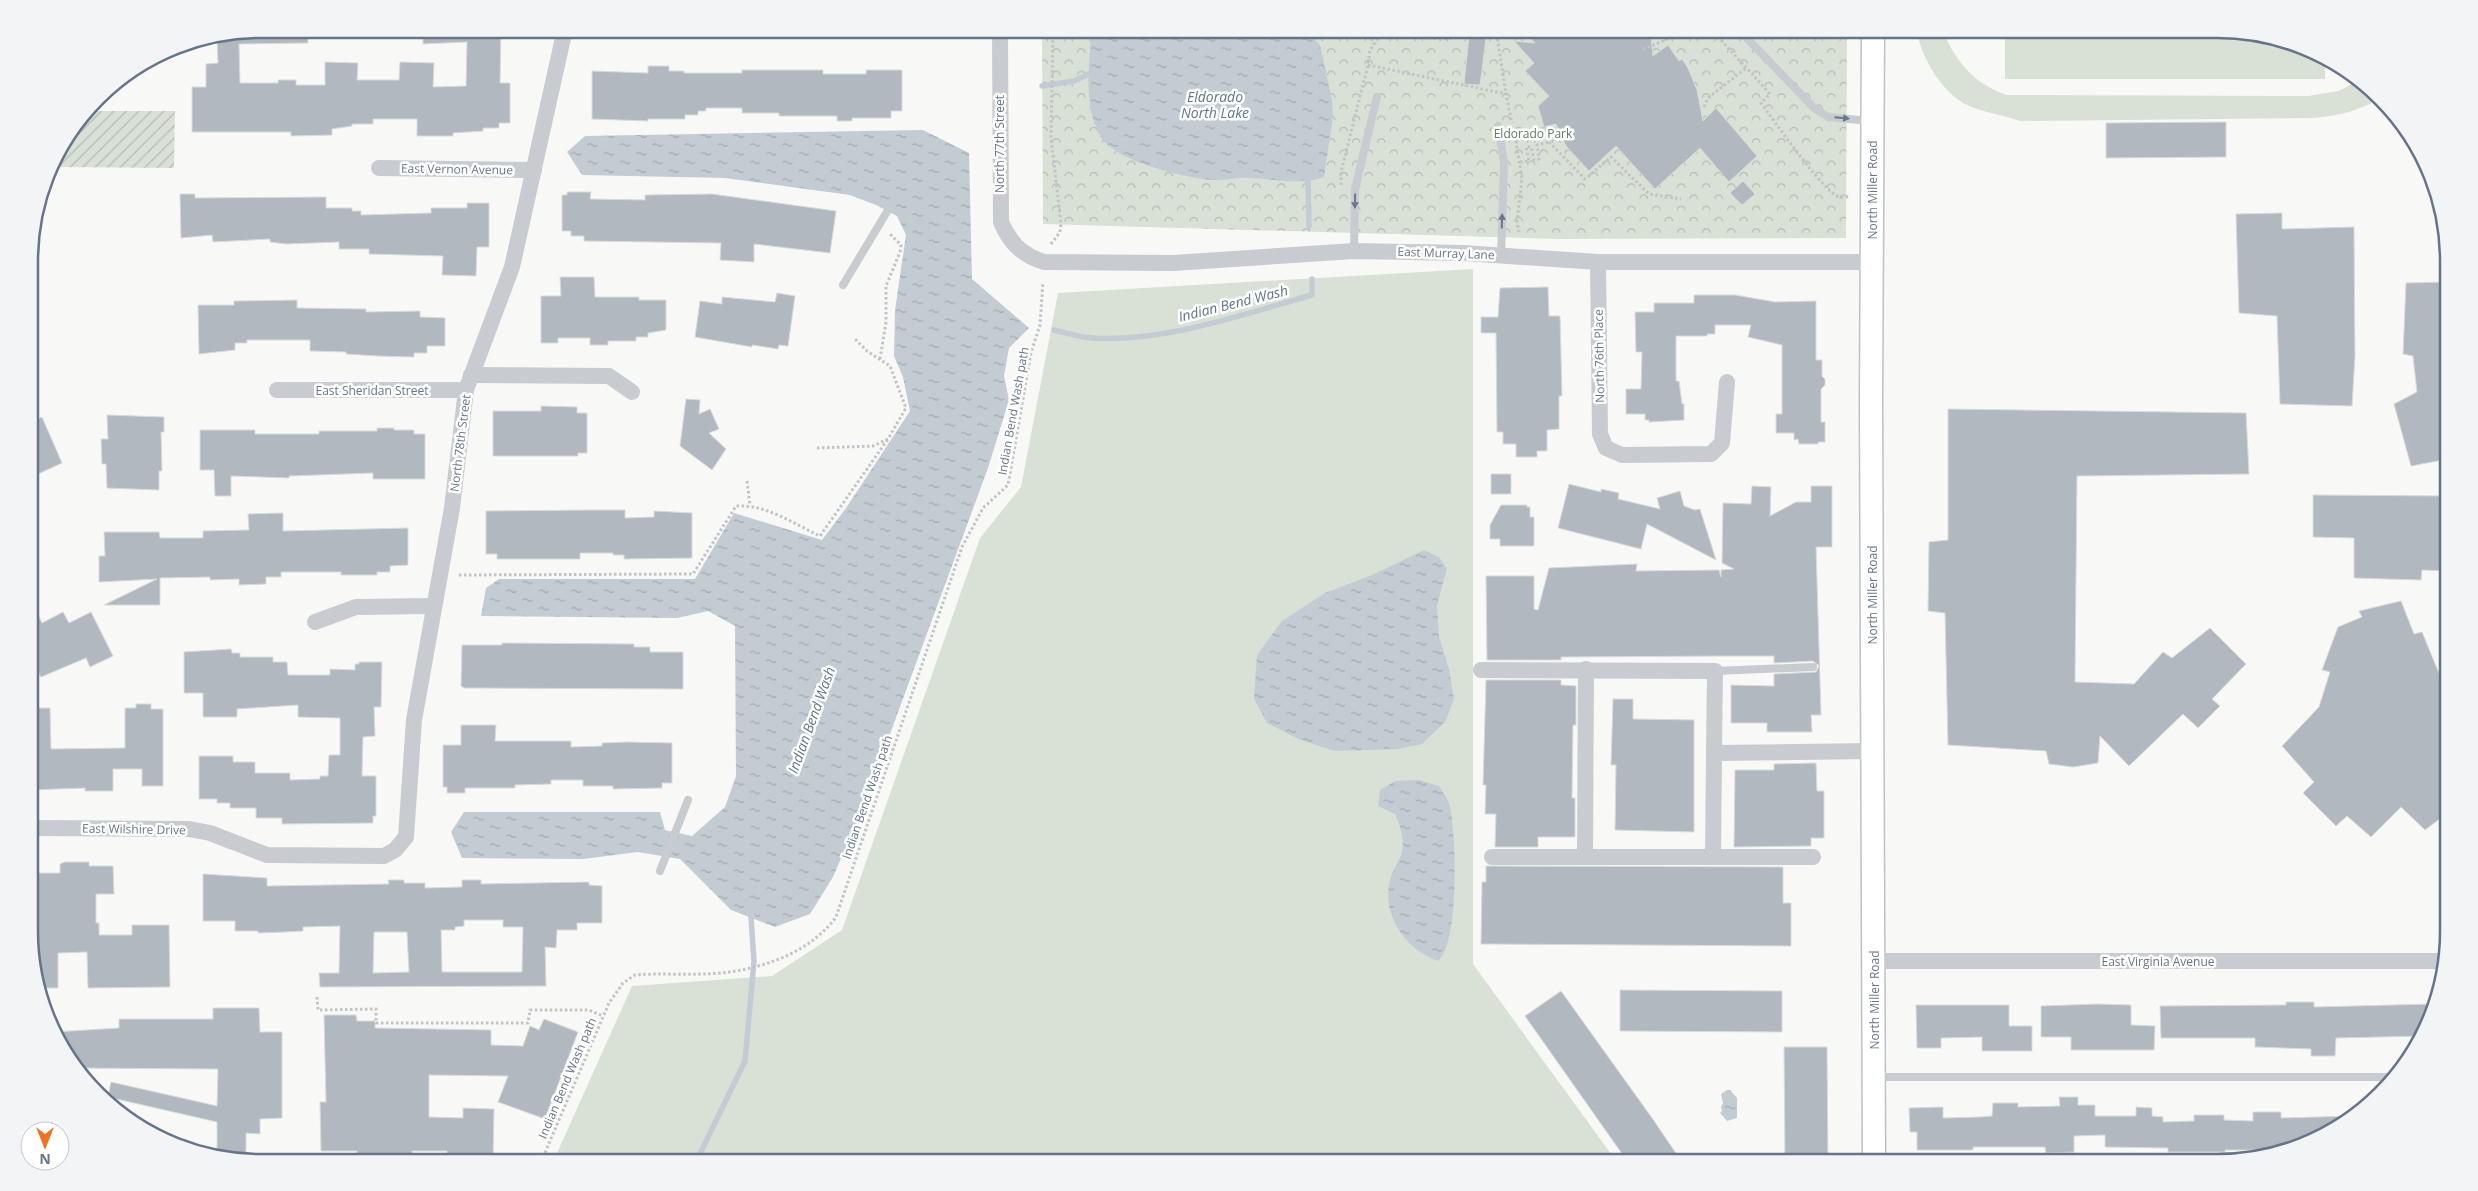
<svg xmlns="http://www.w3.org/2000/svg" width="2478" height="1191" font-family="'Open Sans',sans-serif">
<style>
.grass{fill:#d9e1d7}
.forest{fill:url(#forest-crowns)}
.garden{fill:url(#garden-furrows)}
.water{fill:url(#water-ripples)}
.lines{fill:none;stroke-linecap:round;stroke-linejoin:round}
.stream{stroke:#c3ccd2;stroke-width:5.5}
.building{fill:#b1b8bf;stroke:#dadbd8;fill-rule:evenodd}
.secondary-casing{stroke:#bdc0c6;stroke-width:25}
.path{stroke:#c2c3c6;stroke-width:3;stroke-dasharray:2.5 2.5;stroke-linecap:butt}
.lane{stroke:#c8cbcf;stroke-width:8}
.street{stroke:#c8cbcf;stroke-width:16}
.secondary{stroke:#fff;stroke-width:22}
.oneway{fill:#6b788c}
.labels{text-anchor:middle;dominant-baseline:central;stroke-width:5;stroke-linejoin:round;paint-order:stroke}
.park-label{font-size:12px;fill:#627a62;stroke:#fff}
.street-label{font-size:12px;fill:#667489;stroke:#fff}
.water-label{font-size:14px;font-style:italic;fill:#627583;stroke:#fff}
.rim{fill:none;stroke:#667489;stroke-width:2.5}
</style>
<defs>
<pattern id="forest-crowns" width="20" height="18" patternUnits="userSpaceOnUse" patternTransform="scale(1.25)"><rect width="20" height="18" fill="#d9e1d7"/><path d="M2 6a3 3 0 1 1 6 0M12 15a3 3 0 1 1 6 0" fill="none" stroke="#b4bbb4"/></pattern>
<pattern id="garden-furrows" width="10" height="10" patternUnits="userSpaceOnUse" patternTransform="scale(1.25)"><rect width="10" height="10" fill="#d9e1d7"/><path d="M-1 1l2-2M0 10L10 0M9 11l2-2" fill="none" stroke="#b4bbb4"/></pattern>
<pattern id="water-ripples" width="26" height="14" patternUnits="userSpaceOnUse" patternTransform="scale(1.25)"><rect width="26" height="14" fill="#c3ccd2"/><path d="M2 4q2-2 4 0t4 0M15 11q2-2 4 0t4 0" fill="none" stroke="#a2aab0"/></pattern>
</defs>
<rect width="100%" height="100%" fill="#f8f9f6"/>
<g class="grass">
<path d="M1916 29H1942C1955 61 1974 84 2007 95L2308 96 2338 91 2361 80 2381 98C2358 111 2339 116 2313 118L2020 121C2005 116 1989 113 1974 108 1943 97 1922 59 1916 29Z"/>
<path d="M2005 29H2217L2320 53 2325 56V79H2005Z"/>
<path d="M1473 269V964L1617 1162H553L632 986 772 976 842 930 980 538 1021 487 1058 293Z"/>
</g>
<path class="forest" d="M1042 29H1847L1846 238 1558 239 1043 224Z"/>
<path class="garden" d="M89 111H175L174 168 50 167 53 158Z"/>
<g class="water">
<path d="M1091 29H1283L1311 35 1320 45 1332 100 1333 117 1324 177C1297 186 1277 179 1250 178 1237 177 1224 181 1212 180 1185 178 1115 161 1101 137 1082 106 1090 63 1091 29Z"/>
<path d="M923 130 969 153 972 279 1029 328 1009 348 1004 376 1009 400 988 468 862 810 833 877 810 914 775 927 731 910 680 859 638 852 583 859 462 858 451 832 464 812H660L665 830 692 836 725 807 736 776 735 626 708 611 677 618 481 616 486 588 499 579H695L734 513 822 540 846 508 910 411 903 377 894 356 895 310 906 235 897 216 876 205 850 195 725 178 582 175 567 152 585 136Z"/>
<path d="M1424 550 1439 557 1447 569 1437 605 1439 637 1449 669 1454 699 1445 722 1422 744 1397 749 1335 751 1298 739 1267 723 1254 699 1257 655 1282 621 1325 593 1372 575Z"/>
<path d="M1419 780 1439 786C1443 792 1448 799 1450 806 1456 835 1460 943 1438 961 1406 950 1381 915 1390 880 1392 871 1398 863 1401 855 1406 842 1400 826 1395 814L1378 806 1380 790 1395 781Z"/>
<path d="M1727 1090H1730L1737 1098V1118L1727 1121 1720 1113 1722 1111 1721 1107 1723 1103 1721 1094Z"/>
</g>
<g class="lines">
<g class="stream">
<path d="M1042 86 1074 81 1089 74"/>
<path d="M1305 177 1308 182 1309 226"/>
<path d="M1054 330C1066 333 1079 337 1092 338 1161 343 1245 314 1312 295V279"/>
<path d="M696 1162 745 1061 754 961 751 918 753 912"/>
</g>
</g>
<g class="building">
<path d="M261 29H307L308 43 239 44 240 83H278V80H296V85H325V62L358 63 357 80H399L400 62 434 63 433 87 466 86 467 42 423 44V29H501L500 83H510V123H499V128H483V131L453 133V136H417V119H373V124H352V126L332 129V135L291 136V132H192V87H206V64L218 63 217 37Z"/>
<path d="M1522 29H1650L1653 56 1668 45 1679 61 1682 59 1688 68 1697 90 1703 121 1716 108 1757 156 1729 182 1700 148 1655 189 1616 146 1589 171 1566 146 1556 124 1544 127 1538 106 1549 96 1525 71 1534 63 1514 41 1535 43Z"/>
<path d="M1469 36 1486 38 1480 85 1464 84Z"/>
<path d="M648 66H669V71H684V73H742V70H823V74H866V70H902V111H891V118H852V121H837V116H779V113H742V108H706V111H698V115H685V119H648V121L592 119V71L648 73Z"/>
<path d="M2226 122V157L2106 158V123Z"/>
<path d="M1743 181 1755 194 1742 205 1730 193Z"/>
<path d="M567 192H591L590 199 645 200V195L712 194 836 211 830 253 754 244V262L720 260 721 243 584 241V236H571V231H562V195H567Z"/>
<path d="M180 194H195V198L326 197V208H352V211H361V215L431 213V208H467V203H489V247H477L476 276 442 275 443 256 369 254V249H339V242L286 244 270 242V239L213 242 212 235 181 238Z"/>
<path d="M2282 213V229L2354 227 2355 356 2352 406 2280 404 2277 316 2239 313 2236 214Z"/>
<path d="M560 277H594L595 297H639V300H666V330L648 333V337H636V341H608V345H590V338H558V343H541V296H561Z"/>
<path d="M2447 282 2448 459 2411 466 2394 404 2417 392 2413 356 2403 354 2406 283Z"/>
<path d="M1548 287 1549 316H1560L1562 396H1559V429L1547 430V451H1537V457H1516V444H1503V432H1497L1496 333H1481V317H1498L1500 288Z"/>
<path d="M777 293 795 296 788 346 779 345 778 349 752 345V347L695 337 700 301 722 304V297L775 302Z"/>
<path d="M1694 295H1735L1775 302 1816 301V360H1822V376L1825 379V385L1821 389V422H1825V442H1818V444H1799L1798 439 1794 440V433H1776V414H1782V345L1748 337 1751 325H1715V334H1707V336H1676V381H1679L1682 404H1684V420L1649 422V420H1645V414H1626V389H1641L1642 352H1636L1635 312H1654V303H1694Z"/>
<path d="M297 300V308L366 309V312L420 311V317L445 318V346H427V353H414V357L377 356 346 354V352L310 351V340H247V343H235V350L199 354 198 305H234V301Z"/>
<path d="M686 399 700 400 699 414 710 409 719 429 709 433 726 449 712 470 680 446Z"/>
<path d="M541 406 577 407V413H587V453H578V456H493V411H541Z"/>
<path d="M1948 409 2246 413 2249 474 2077 476 2075 682 2134 684 2163 652 2172 658 2210 628 2246 664 2212 699 2220 706 2198 728 2183 714 2129 766 2100 736 2098 763 2073 767 2049 764 2046 751 1948 745 1945 613 1928 611 1929 542 1948 540Z"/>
<path d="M107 415 164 417V432H161L162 471H159V490L107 488 106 464H102L101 439H108Z"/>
<path d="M42 417 62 463 38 474 33 463 30 465V423Z"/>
<path d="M377 428H394V430H414V434H425V479H373V473L289 476V478L231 476V496H215L214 470H200V430H255V434H319V431H377Z"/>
<rect x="1491" y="474" width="20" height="20"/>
<path d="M1569 484 1601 492V489L1619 493 1618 499 1660 509 1657 498 1680 491 1684 506 1695 510 1700 509 1716 560 1647 524 1641 549 1558 528Z"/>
<path d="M1752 486 1771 487 1770 516 1796 502H1811V486H1832V547H1816L1821 715H1811L1812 732H1767V723H1731V685L1774 686V674L1816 672 1819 666 1813 661 1774 663V656H1726L1561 657V660H1487L1486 576H1534V609L1538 610 1549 568 1637 564 1636 571 1719 570 1721 577V570L1734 569 1722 563 1723 503 1751 504Z"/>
<path d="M2313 495 2448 496V571L2422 570 2421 580 2354 578V538L2313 537Z"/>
<path d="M1501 505H1527V507H1530V517H1534V546H1500V539H1490V525Z"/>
<path d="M592 510H625V518L654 517V511L692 513V558L624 559V555H613V553H580V559H497V554H486V511Z"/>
<path d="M283 513V531L408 528V565L390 566V572H377V575H341V572H281V577H266V584L239 585V579L210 580V577L160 578V605H104L157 579 99 582V556H105L104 532H159L160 538H203V531L249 530 248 514Z"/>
<path d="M30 598 42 623 63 612 69 623 91 612 113 656 90 667 86 658 41 677 30 655Z"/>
<path d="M2401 601 2414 634 2422 632 2441 678 2449 672V812L2425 830 2401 807 2371 837 2347 816 2336 826 2303 793 2314 782 2282 746 2319 707 2330 672 2322 670 2338 627 2362 617 2359 611Z"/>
<path d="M502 643 634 644V647H650V652H683V689L464 688 461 686 462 645H502Z"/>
<path d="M231 649 232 653H240V657H273V662H287L288 675H330V669L355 670V664H359V662H382L381 707H374L375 736 363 737 362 776H376V816H373V823L282 824V818H256V808H230V803H217V799H199V756H233V762H255V773H290V780L320 779V776H328L329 755H340V718L298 717V705L237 709V717H203V693H184V652Z"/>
<path d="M1486 680H1561V685L1576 686V725H1573L1572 798H1575V837H1538V847H1495L1496 814H1485L1486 785H1483Z"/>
<path d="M1613 699H1633V719L1694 720V832L1615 830 1616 765H1611Z"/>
<path d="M136 704H151V709H163V786H142V769H113V791H85V788L30 790V708H50L51 749 125 748V708H136Z"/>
<path d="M461 725H496L495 741H571V747L602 746V743L627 742 672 743V783H662V788L613 789V786H583V780H551V784L515 785V788H465V793H447V787H443V745H461Z"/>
<path d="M1816 763 1817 791H1824V838H1811V846L1734 847 1735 770H1774V764Z"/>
<path d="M65 862H89V866H113L114 894H96V923H99V935H132V925H169L170 987 88 988 87 952 58 953V988H38L36 944H38V873H60V864Z"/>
<path d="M1486 866 1783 867V903H1791V946L1481 944 1482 882H1486Z"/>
<path d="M203 874 267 878V886L389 884 388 880H404V883H425V888L462 887V880H481V884L589 882V885L602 886V923H577V930H557L556 948 545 947 546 986 320 987 319 973H339L340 926 303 927V931L285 932 258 933V931H235V921H203ZM464 920H503V927H523L522 972H442L441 930H455V927L464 926ZM374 932H407L409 972 373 973Z"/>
<path d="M1620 990 1782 991V1032L1620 1031Z"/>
<path d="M1561 991 1652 1118 1682 1162H1628L1618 1148 1525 1016Z"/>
<path d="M2286 1002H2314V1007L2432 1004 2423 1036 2336 1038 2335 1056H2311V1049L2255 1047V1038H2161L2160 1006 2286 1005Z"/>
<path d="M2098 1004 2131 1005V1025L2155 1026 2154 1050H2071V1037H2041V1006Z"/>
<path d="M1916 1005H2009V1026H2032V1051H1982V1037L1941 1038V1048H1917Z"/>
<path d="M213 1008H259L260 1032H282V1118L260 1119V1134L246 1133V1159L217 1152V1122L108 1097 111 1082 217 1106 218 1069 75 1068 54 1032 119 1028V1019H213Z"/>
<path d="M324 1015H356L357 1021H375V1028L491 1030V1045L523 1046 530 1026 539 1030 544 1019 578 1032 545 1119 498 1102 508 1076 429 1075V1117L463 1118V1108L494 1109 493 1162H447V1151H412V1162H357V1151H321L320 1102H326Z"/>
<path d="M1784 1047H1827L1828 1162H1785Z"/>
<path d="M2059 1097H2078V1105H2095V1116H2136V1107L2152 1108V1116L2163 1117V1122L2194 1121V1115H2224V1120L2253 1121V1112H2281V1118L2354 1116 2346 1123 2294 1149 2280 1150H2225V1152H2168V1148L2105 1147V1135L2074 1136V1152L2046 1153 2045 1147H1973V1150H1917V1132H1910L1909 1108 1943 1107V1118L1980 1117 1992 1116 1993 1103H2018V1107L2060 1106Z"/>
</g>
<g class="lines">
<defs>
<path id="secondary" d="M1873 29 1871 402 1874 1162"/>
</defs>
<use href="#secondary" class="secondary-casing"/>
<g class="path">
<path d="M1367 29 1374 44"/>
<path d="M1390 29 1426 38 1443 39 1454 38 1481 29H1494"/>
<path d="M1496 29 1506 94"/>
<path d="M1711 29 1770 94 1761 103C1773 119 1824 193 1839 197 1842 198 1846 197 1850 196"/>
<path d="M1643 49 1666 40 1679 29"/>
<path d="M1368 65 1506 94 1512 123"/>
<path d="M1704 107 1708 98 1746 68"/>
<path d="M1515 136 1522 179 1517 222 1519 232"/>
<path d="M1516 141 1559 128"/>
<path d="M1549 142 1585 179 1611 157 1649 194 1681 199"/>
<path d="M1520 162 1529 161 1526 147H1531L1534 160 1539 159 1537 145 1549 142 1560 128"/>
<path d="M1341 185V172L1368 65 1370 50 1385 29"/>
<path d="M1051 244 1060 232 1061 224 1051 137 1053 29"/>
<path d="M880 359 886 322V286L900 252 901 245 889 233"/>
<path d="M817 448 873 446 888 439 906 408 890 366 867 351 855 339"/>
<path d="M747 481 750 505"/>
<path d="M459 575 693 574 736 506C766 504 794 524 820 536L888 439"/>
<path d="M317 997 318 1010 376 1009V1023H528L530 1010H589L603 1016"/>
<path d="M541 1162 609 1003 623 983 635 975C658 973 681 975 704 974 751 973 808 956 836 917L962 547 983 508 1008 485 1031 353 1040 325 1043 282"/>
</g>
<g class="lane">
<path d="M1738 29 1814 108 1828 117 1870 121"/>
<path d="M1498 126 1504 162 1501 256"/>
<path d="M1354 251 1355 189 1377 97"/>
<path d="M843 285 888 210"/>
<path d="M1715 671 1813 667"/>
<path d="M660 871 688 800"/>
<path d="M1876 1077H2396"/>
</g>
<g class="street">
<path d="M1000 29 1001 222C1010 243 1022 255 1044 262L1173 263 1354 251 1464 253 1598 262H1872"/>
<path d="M379 168 534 170"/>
<path d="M1598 262 1600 434 1606 448 1622 455 1711 454 1722 443 1727 382"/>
<path d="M471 375 609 376 632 392"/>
<path d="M277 390H466"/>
<path d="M315 622 356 607 434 606"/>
<path d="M1481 670 1715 671 1714 753 1873 751"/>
<path d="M30 828 189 829 210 833 267 855 384 856 395 850 406 837 414 720 452 508 466 390 512 267 565 29"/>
<path d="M1585 855 1586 669"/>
<path d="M1492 857H1813"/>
<path d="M1713 857 1714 753"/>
<path d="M1874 961H2442"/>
</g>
<use href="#secondary" class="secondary"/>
</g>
<defs><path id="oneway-solid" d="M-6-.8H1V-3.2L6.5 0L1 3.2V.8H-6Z" transform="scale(1.25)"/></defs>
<g class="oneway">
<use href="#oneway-solid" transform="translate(1842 118) rotate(5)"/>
<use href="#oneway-solid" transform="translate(1355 201) rotate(91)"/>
<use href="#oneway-solid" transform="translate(1502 221) rotate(-88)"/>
</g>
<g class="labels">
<g class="park-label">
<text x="1533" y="133">Eldorado Park</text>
</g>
<g class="street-label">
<text transform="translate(999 144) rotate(-90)">North 77th Street</text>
<text transform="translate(457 169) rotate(1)">East Vernon Avenue</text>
<text transform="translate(1872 190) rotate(-90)">North Miller Road</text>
<text transform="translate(1446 253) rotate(2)">East Murray Lane</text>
<text transform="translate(1599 356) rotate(-91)">North 76th Place</text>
<text x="372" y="390">East Sheridan Street</text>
<text transform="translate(1013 411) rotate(-80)">Indian Bend Wash path</text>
<text transform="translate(460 443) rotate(-83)">North 78th Street</text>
<text transform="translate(1872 595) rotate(-90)">North Miller Road</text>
<text transform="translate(867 797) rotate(-71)">Indian Bend Wash path</text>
<text transform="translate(134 829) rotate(1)">East Wilshire Drive</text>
<text x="2158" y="961">East Virginia Avenue</text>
<text transform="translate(1874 1000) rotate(-90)">North Miller Road</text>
<text transform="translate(567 1078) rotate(-67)">Indian Bend Wash path</text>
</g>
<g class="water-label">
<text x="1215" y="96">Eldorado<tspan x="1215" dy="16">North Lake</tspan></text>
<text transform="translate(1233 303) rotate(-14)">Indian Bend Wash</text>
<text transform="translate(811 720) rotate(-70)">Indian Bend Wash</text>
</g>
</g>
<path d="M0 0H2478V1191H0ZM261 38H2217A223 223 0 0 1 2440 261V931A223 223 0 0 1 2217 1154H261A223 223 0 0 1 38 931V261A223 223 0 0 1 261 38Z" fill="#f3f4f6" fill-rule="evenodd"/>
<path class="rim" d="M261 38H2217A223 223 0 0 1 2440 261V931A223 223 0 0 1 2217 1154H261A223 223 0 0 1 38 931V261A223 223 0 0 1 261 38Z"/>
<g transform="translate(45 1146) rotate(180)"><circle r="24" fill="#ffffff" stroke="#c2c7d0"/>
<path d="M0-4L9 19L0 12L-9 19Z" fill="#ec7323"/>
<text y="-8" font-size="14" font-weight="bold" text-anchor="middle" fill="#667489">N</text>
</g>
</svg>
